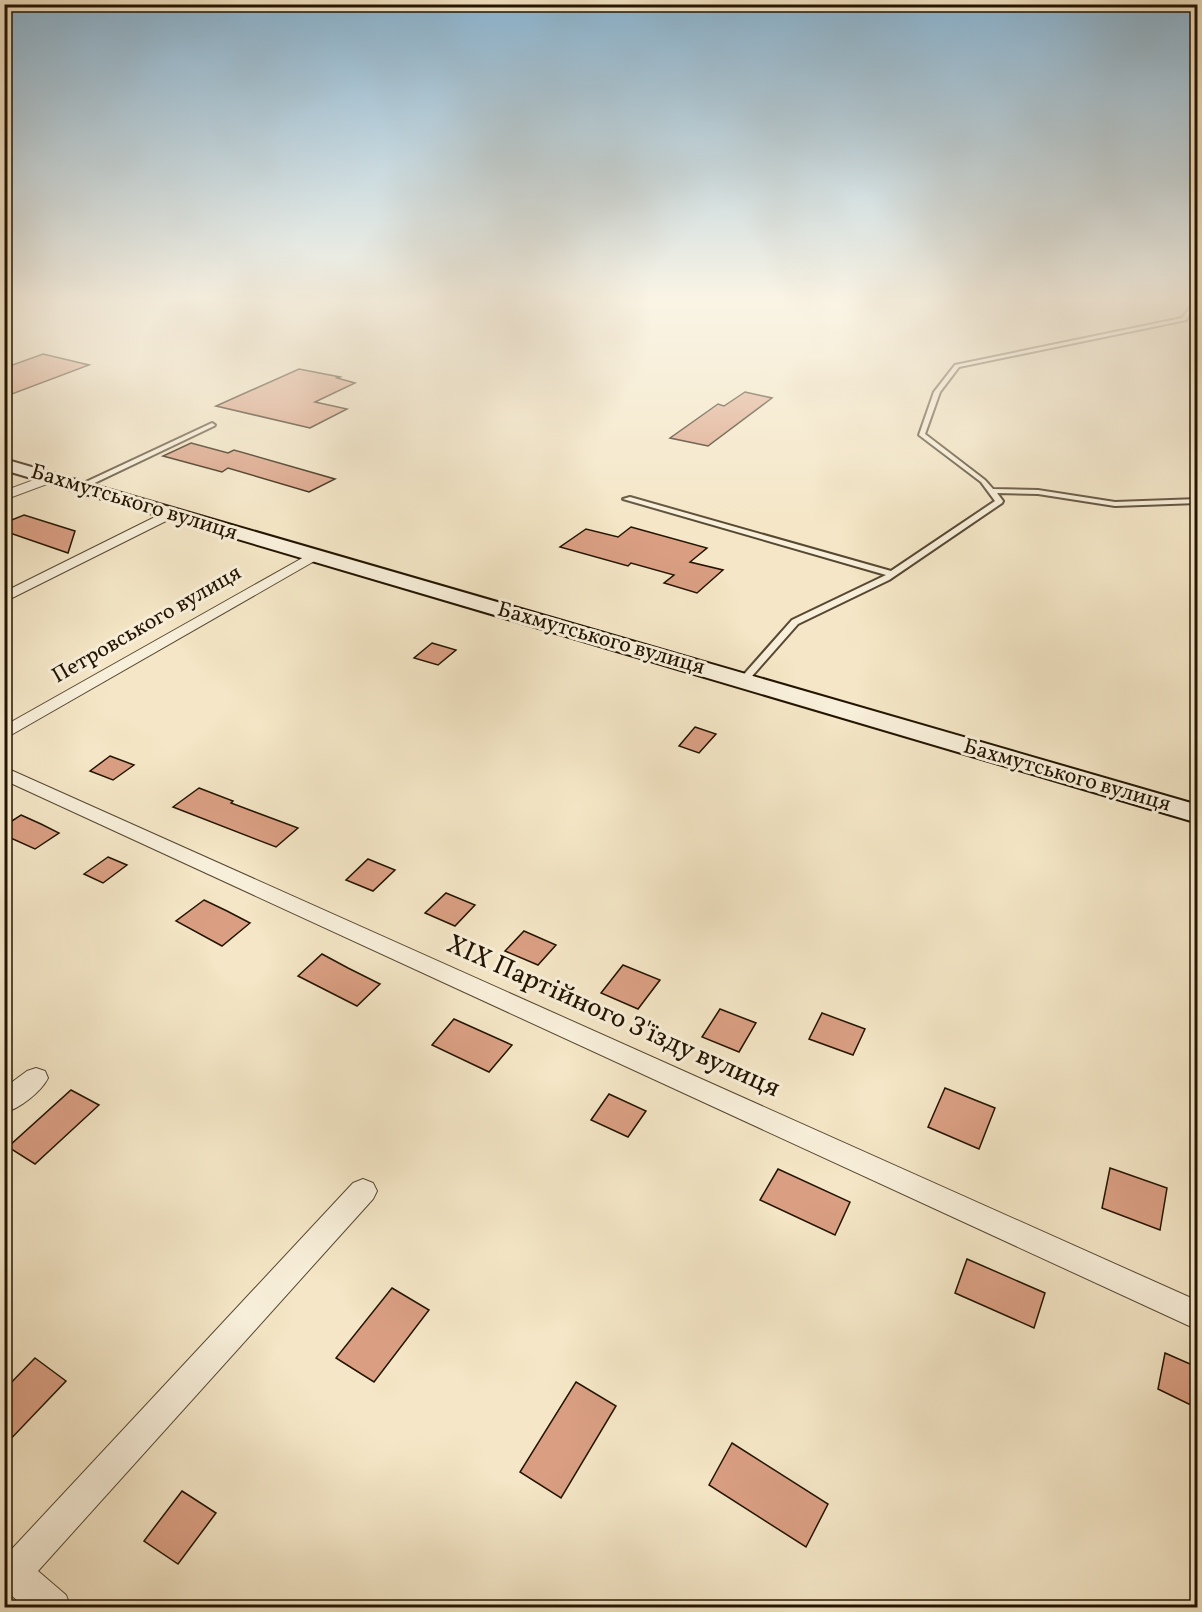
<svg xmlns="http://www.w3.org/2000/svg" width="1202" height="1612" font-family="Vollkorn,serif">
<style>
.building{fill:#da9f83;stroke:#231401;stroke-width:1.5}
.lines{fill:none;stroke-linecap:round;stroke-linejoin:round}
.service-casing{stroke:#574832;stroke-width:4}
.minor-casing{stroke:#574832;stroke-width:2}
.secondary-casing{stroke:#231401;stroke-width:4}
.service{fill:#f8efda;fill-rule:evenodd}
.minor{fill:#f8efda;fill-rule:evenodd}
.secondary{fill:#f8efda;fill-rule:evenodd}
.labels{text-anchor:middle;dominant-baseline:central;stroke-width:6;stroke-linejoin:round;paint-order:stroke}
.street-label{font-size:22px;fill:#231401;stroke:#f8efda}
.near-street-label{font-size:27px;fill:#231401;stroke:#f8efda}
</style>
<rect width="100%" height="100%" fill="#f4e6c6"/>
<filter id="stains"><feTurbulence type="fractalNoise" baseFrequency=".00333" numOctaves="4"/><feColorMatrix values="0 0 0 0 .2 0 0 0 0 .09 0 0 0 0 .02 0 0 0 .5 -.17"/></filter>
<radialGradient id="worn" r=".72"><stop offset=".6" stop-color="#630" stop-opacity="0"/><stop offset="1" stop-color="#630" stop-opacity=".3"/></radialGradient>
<g class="building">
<path d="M43 354 89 365 4 397V368Z"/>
<path d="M299 369 340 377 337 378 355 383 315 402 347 409 310 428 216 406Z"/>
<path d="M745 392 772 398 708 446 670 438 718 404 724 406Z"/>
<path d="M191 443 228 453 234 450 335 479 309 492 228 468 222 472 163 456Z"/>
<path d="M24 515 75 531 68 553 4 531V523Z"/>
<path d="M631 527 707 548 690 562 723 570 697 593 664 583 674 575 631 563 628 566 560 547 586 529 618 537Z"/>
<path d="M432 643 456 650 438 665 414 658Z"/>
<path d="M695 727 716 734 699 753 679 746Z"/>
<path d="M110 756 134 765 113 780 90 771Z"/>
<path d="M199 788 233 801 231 803 298 828 276 847 173 807Z"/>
<path d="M21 815 41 824 59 833 35 849 4 835V826Z"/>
<path d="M108 857 127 865 103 883 84 874Z"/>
<path d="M368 859 395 870 373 891 346 880Z"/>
<path d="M446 893 475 905 455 926 425 913Z"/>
<path d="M204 900 227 911 250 923 222 946 176 921Z"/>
<path d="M524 931 556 945 538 965 505 951Z"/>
<path d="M322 954 348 968 380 984 357 1006 298 976Z"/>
<path d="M623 965 660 980 638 1009 601 993Z"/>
<path d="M720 1009 756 1023 739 1052 702 1037Z"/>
<path d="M822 1013 865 1029 853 1055 809 1039Z"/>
<path d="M454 1019 512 1045 489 1072 432 1045Z"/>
<path d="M945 1088 995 1108 979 1149 928 1127Z"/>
<path d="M71 1090 99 1105 35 1164 8 1147Z"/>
<path d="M609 1094 646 1111 628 1137 591 1120Z"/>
<path d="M1110 1168 1167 1188 1160 1230 1102 1208Z"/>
<path d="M778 1169 850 1202 835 1235 760 1200Z"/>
<path d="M967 1259 1045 1293 1034 1328 955 1293Z"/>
<path d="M392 1288 429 1310 374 1382 336 1358Z"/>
<path d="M1165 1353 1197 1367V1408L1158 1389Z"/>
<path d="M35 1358 66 1381 4 1446V1390Z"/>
<path d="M576 1382 616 1406 561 1498 520 1472Z"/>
<path d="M732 1443 828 1504 806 1547 709 1485Z"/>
<path d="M182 1491 216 1513 178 1564 144 1541Z"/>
</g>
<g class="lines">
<defs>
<g id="service">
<path d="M1196 300H1198V304L1186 320 959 367 940 392 925 434 985 480 993 489 1038 490 1115 502 1198 499V503L1115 506 1038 494 997 493 1003 501 1002 503 889 580 798 624 746 683H740L738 681 792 620 886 575 623 499 630 497 891 571 995 501 981 482 919 435 934 392 955 365 1182 318Z"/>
<path d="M212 423 215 425 214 426 82 489 75 487Z"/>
</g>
<g id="minor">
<path d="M1192 300H1198V303L1194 302Z"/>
<path d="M50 474 55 475 56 478 55 481 4 500V491Z"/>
<path d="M169 510 176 514 174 517 4 602V592Z"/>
<path d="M313 552 318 553 320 556 318 559 4 739V726Z"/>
<path d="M4 767 1198 1301V1330L4 780Z"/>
<path d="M36 1068 45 1071 48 1078C41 1092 20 1108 4 1113V1088L27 1071Z"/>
<path d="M363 1179 373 1183 377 1191 373 1199 38 1571 66 1595 71 1608H26L4 1589V1549L10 1551 353 1183Z"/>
</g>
<path id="secondary" d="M4 459 1198 805V823L4 470Z"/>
</defs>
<use href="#service" class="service-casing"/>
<use href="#minor" class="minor-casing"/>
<use href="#secondary" class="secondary-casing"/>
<use href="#service" class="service"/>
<use href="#minor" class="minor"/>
<use href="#secondary" class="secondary"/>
</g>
<linearGradient id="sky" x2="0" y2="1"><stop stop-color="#8bb8d7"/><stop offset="0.57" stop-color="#faf4e5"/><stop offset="1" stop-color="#faf4e5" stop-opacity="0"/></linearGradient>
<rect width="1202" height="526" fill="url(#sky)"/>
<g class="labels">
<g class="street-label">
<text transform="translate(134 503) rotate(17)">Бахмутського вулиця</text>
<text transform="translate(147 625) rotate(-30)">Петровського вулиця</text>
<text transform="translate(601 639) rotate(16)">Бахмутського вулиця</text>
<text transform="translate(1067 776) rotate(16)">Бахмутського вулиця</text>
</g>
<g class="near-street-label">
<text transform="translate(613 1017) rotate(24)">XIX Партійного З'їзду вулиця</text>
</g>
</g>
<rect width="1202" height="1612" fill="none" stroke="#f4e6c6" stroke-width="24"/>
<rect x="6" y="6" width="1190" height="1600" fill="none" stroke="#231401" stroke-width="3"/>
<rect x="12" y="12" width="1178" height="1588" fill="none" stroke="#231401" stroke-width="1.5"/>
<rect width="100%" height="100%" filter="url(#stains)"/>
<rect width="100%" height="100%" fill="url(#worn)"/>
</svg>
